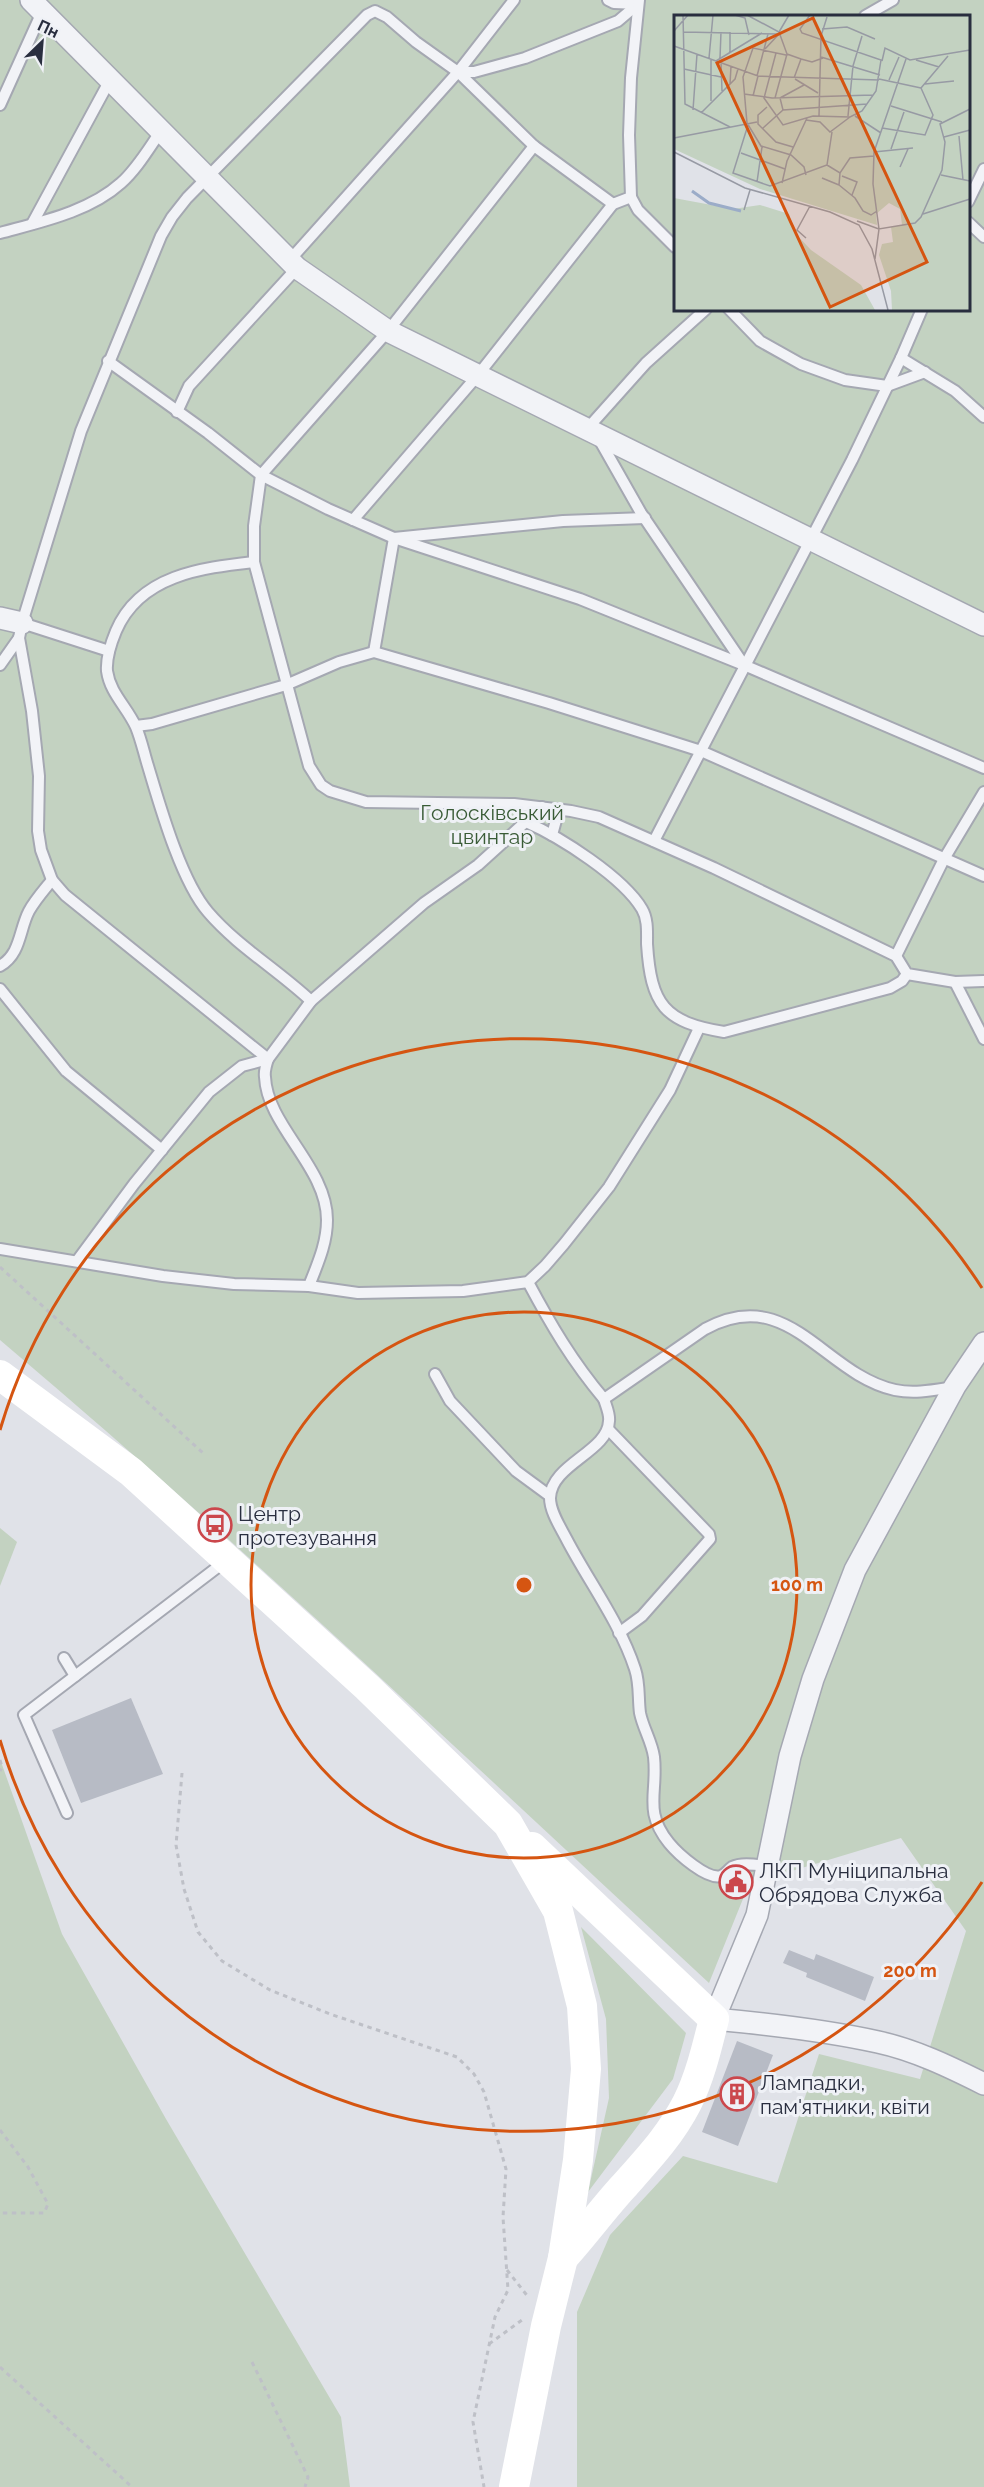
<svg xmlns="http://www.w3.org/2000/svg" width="984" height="2487" font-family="Raleway,sans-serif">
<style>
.green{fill:#c3d2c1;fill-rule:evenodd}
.building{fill:#b7bbc5}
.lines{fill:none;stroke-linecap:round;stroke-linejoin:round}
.lane-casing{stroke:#a5a8b2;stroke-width:14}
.street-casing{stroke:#a5a8b2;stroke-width:24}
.path{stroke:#bec0c7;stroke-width:3;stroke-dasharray:4.5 4.5;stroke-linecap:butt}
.lane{stroke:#f2f3f7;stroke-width:10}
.street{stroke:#f2f3f7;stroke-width:21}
.secondary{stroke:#fff;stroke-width:30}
.ring{fill:none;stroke:#d55511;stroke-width:3}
.labels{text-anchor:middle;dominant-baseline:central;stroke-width:6;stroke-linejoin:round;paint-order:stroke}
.park-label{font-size:21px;fill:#395b36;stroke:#eff1f6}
.poi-label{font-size:21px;fill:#292e3f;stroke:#eff1f6;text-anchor:start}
.inset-river{fill:none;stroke:#9bacc8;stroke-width:3}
.inset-road{fill:none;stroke:#979aa4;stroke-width:1.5}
.view{fill:#d55511;fill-opacity:0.15;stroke:#d55511;stroke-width:3}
.inset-edge{fill:none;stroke:#292e3f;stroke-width:3}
.centre{fill:#d55511;stroke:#eff1f6;stroke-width:3}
.ring-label{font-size:18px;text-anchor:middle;font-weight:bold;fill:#d55511;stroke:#eff1f6;stroke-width:6;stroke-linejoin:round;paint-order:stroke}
</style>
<rect width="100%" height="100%" fill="#e0e2e8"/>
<g class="green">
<path d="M0 0H984V2487H577V2312L610 2235 683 2156 777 2183 819 2054 920 2079 966 1931 901 1838 749 1884 709 1983C475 1766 244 1546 0 1340ZM675 16H968V309H675Z"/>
<path d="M0 1528 17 1542 0 1586Z"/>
<path d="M0 1759 62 1934 166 2119 341 2417 350 2487H0Z"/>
<path d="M581 1927 686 2033 673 2079 588 2192 609 2098 606 2019Z"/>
</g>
<g class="building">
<path d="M131 1698 163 1774 81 1803 52 1730Z"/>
<path d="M735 1874 746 1879 741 1892 726 1886Z"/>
<path d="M789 1950 814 1960 816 1954 874 1977 865 2001 806 1977 807 1973 783 1963Z"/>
<path d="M737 2041 773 2055 738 2146 702 2132Z"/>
</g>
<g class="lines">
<defs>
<g id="lane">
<path d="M608 0 614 3 638 4"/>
<path d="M865 16 893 0"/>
<path d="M458 72H474L525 58 618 21 638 4"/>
<path d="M0 105 42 12"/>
<path d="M534 146 388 331 261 475 254 526V562L309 766 321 785 330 791 366 802 514 804 571 811 599 817 714 868 896 956 907 974 955 982 984 981"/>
<path d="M631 197 638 210 675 247"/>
<path d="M968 202 984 169"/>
<path d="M968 222 984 237"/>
<path d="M32 224 110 80"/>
<path d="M0 233C40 222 89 212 121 183 137 169 149 148 161 131"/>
<path d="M289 261 458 72 514 0"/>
<path d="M729 309 760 341 801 364 845 380 887 386 925 372"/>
<path d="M901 358 955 391 984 417"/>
<path d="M108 361 208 433 261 475 328 509 394 538 580 599 744 665 984 768"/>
<path d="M177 412 189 386 297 268"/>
<path d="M587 429 646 363 706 309"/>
<path d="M599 439 641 513 744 665"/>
<path d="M353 520 478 375 613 204 631 197 629 135 631 78 639 0"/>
<path d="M254 562C201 568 140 575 116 631 111 643 106 658 107 671 110 693 127 707 136 727 141 739 144 753 148 766 160 806 181 881 208 912 237 946 278 970 311 1001"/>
<path d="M22 623 109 651"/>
<path d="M374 652 394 538 563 521 645 518"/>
<path d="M0 665 19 638"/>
<path d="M136 726 152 724 286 685 339 662 374 652 549 703 701 751 984 876"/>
<path d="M526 822C560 837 623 877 642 909 648 919 647 932 647 944 651 1005 664 1022 724 1032L890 988 902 981 907 974"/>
<path d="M552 835 559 809"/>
<path d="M654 841 852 460 901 358 922 309"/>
<path d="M896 956 944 859 984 792"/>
<path d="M0 966C21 954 19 930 29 911 35 900 44 890 52 880"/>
<path d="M955 982 984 1039"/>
<path d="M0 989 66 1071 162 1150"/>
<path d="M0 1249 163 1276 234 1284 309 1286 358 1293 463 1291 528 1282 545 1266 564 1244 609 1187 670 1090 699 1028"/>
<path d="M77 1261 134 1184 209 1092 242 1066 268 1059 311 1001 424 903 478 865 542 807"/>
<path d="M528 1282C551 1325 572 1361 604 1399L705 1329C789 1283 823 1374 895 1390 915 1394 934 1390 954 1387"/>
<path d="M309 1286C317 1265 327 1244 327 1220 327 1167 267 1126 265 1077 264 1071 266 1065 268 1059L65 895 52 880 41 850 38 831 39 776 32 711 19 638 22 623 81 431 161 236 172 217 187 198 367 15 375 11 387 17 416 42 458 72 534 146 613 204"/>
<path d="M435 1374 450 1401 516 1471 550 1496"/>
<path d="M604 1399C606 1406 610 1414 609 1421 608 1452 551 1464 550 1498 550 1512 561 1528 567 1540 589 1582 620 1623 635 1669 640 1684 638 1698 640 1713 643 1728 652 1742 654 1757 658 1793 643 1811 669 1843 678 1854 707 1880 721 1876 726 1874 728 1870 732 1867 742 1862 757 1865 768 1866"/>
<path d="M608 1429 709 1534 710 1539 642 1616 619 1633"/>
<path d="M64 1658 75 1676"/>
<path d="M67 1813 24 1715 227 1560"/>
</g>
<g id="street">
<path d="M31 0 297 268 388 331 984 625"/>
<path d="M0 618 22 623"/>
<path d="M984 1343 955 1386 855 1570 813 1679 790 1756 757 1915 714 2019C769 2024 824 2030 878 2042 915 2050 950 2067 984 2084"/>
</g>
</defs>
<use href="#lane" class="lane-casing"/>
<use href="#street" class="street-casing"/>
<g class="path">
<path d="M0 1267 203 1453"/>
<path d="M0 1760 2 1767 0 1771"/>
<path d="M182 1773 176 1845 184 1889 198 1932 222 1961 270 1990 330 2014 457 2057 474 2074 484 2092 506 2169 503 2217 508 2290 495 2317 473 2422 484 2487"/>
<path d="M0 2130 28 2167 48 2204 44 2213H0"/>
<path d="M507 2270 529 2298"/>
<path d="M489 2344 522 2320"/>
<path d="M252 2362 308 2477 305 2487"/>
<path d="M0 2367 132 2487"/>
</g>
<use href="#lane" class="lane"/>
<use href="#street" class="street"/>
<g class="secondary">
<path d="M0 1375 131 1472 367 1687 508 1824 558 1911 582 2006 586 2069 578 2160 563 2258 546 2326 514 2487"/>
<path d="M532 1847 714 2019C707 2047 700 2077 687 2103 670 2136 647 2160 623 2187 602 2210 584 2235 563 2258"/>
</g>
</g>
<g class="ring">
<circle cx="524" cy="1585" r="273"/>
<path d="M982 1882A546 546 0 0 1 0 1740M0 1430A546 546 0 0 1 982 1288"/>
</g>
<defs>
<symbol id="bus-ring" viewBox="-11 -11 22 22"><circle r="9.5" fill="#eff1f6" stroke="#cb474c" stroke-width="1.5"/><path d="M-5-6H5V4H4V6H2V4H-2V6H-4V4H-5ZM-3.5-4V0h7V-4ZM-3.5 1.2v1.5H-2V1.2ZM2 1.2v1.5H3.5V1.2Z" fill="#cb474c"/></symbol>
<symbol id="civic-ring" viewBox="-11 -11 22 22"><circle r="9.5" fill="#eff1f6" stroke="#cb474c" stroke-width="1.5"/><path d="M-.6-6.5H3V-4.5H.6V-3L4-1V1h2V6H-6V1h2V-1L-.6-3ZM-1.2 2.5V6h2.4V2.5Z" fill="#cb474c"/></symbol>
<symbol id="building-ring" viewBox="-11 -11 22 22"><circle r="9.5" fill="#eff1f6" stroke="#cb474c" stroke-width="1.5"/><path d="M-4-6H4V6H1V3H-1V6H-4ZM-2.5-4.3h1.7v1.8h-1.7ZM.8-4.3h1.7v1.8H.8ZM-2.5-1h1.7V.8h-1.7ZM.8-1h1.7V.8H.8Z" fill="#cb474c"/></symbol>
</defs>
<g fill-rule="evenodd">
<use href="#bus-ring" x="196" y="1506" width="38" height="38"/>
<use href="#civic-ring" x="717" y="1863" width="38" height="38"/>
<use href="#building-ring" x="718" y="2075" width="38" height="38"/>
</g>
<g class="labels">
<g class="park-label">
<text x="492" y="812">Голосківський<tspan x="492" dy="24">цвинтар</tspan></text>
</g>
<g class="poi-label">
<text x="238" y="1513">Центр<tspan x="238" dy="24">протезування</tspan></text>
<text x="759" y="1870">ЛКП Муніципальна<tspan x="759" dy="24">Обрядова Служба</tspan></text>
<text x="760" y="2082">Лампадки,<tspan x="760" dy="24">пам'ятники, квіти</tspan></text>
</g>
</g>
<g transform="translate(674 15)">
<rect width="296" height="296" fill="#e0e2e8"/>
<path d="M0 0H295V295H218L217 276 205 240 208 229 219 227 217 212 228 210 226 194 215 188 202 199 203 210 86 174 0 134ZM0 183 59 194 86 190 115 199 121 218 137 235 187 270 201 295H0Z" fill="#c3d2c1"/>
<path class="inset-river" d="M18 176 35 188 67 196"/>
<path class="inset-road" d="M9 0 11 89 56 112M61 0 71 3 75 20M73 0 105 17 113 39 101 83M148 14 173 12 201 24M0 16 14 0M10 17 105 19M56 17V37M105 17 115 0M0 31 84 61 205 65M91 34 105 19M102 38 90 83 109 110 139 101 176 102 188 96 202 76 207 45 128 18 126 14 136 0M113 39 127 44 120 63M112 40 79 33 69 62 73 108 87 131 117 140 130 152 132 160M147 42 206 60M35 43 39 0M46 43 47 17M127 44 138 47 149 43M232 44 200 137 199 169 205 214 241 208 247 202 268 155 271 127 266 109 296 94M242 45 265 52M42 46 88 18M208 46 211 33 236 45 296 35M47 47 48 76M10 54 47 62M83 61 94 19M121 64 144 78M205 64 247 73M215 65 225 42M56 69 57 51M251 69 280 66M247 73 274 41M70 79 98 83 199 80M79 81 84 61M37 86V44M217 91 268 107M93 92 84 100V109L102 127 119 132M19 95 23 39M109 95 106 83 130 70M27 98 61 64 64 54M145 101 147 21 153 2M174 101 179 51 188 21M181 101 207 118M132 105 146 107 156 117 176 102M74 110 59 158 96 171 153 150 158 117M89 113 109 95 193 89M208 113 251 120 259 100 247 73M285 121 289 165M270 122 296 115M0 123 83 107M217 134 230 97M0 137 71 173 156 197 185 210 198 234 214 295M200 137 239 133M67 138 111 154M153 150 166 158 176 143 200 141M226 152 234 134M166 158 165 170 181 183 189 196 197 200 203 196M267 160 296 166M168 161 183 167 178 180M148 163 165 170M83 167 88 132M108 168 113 146 133 103M70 195 76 175M249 199 296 184M183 206 205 214 201 244M132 223 123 215 136 191"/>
<path class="view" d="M139 3 253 247 156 292 43 48Z"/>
<rect width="296" height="296" class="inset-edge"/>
</g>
<circle cx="524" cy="1585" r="9" class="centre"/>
<g class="ring-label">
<text x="797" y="1591">100 m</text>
<text x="910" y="1977">200 m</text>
</g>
<g transform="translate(42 42) rotate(25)" stroke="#eff1f6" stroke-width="4.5" paint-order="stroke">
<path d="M0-4.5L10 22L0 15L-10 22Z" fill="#292e3f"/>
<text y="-9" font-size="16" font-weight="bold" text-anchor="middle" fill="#292e3f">Пн</text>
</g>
</svg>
